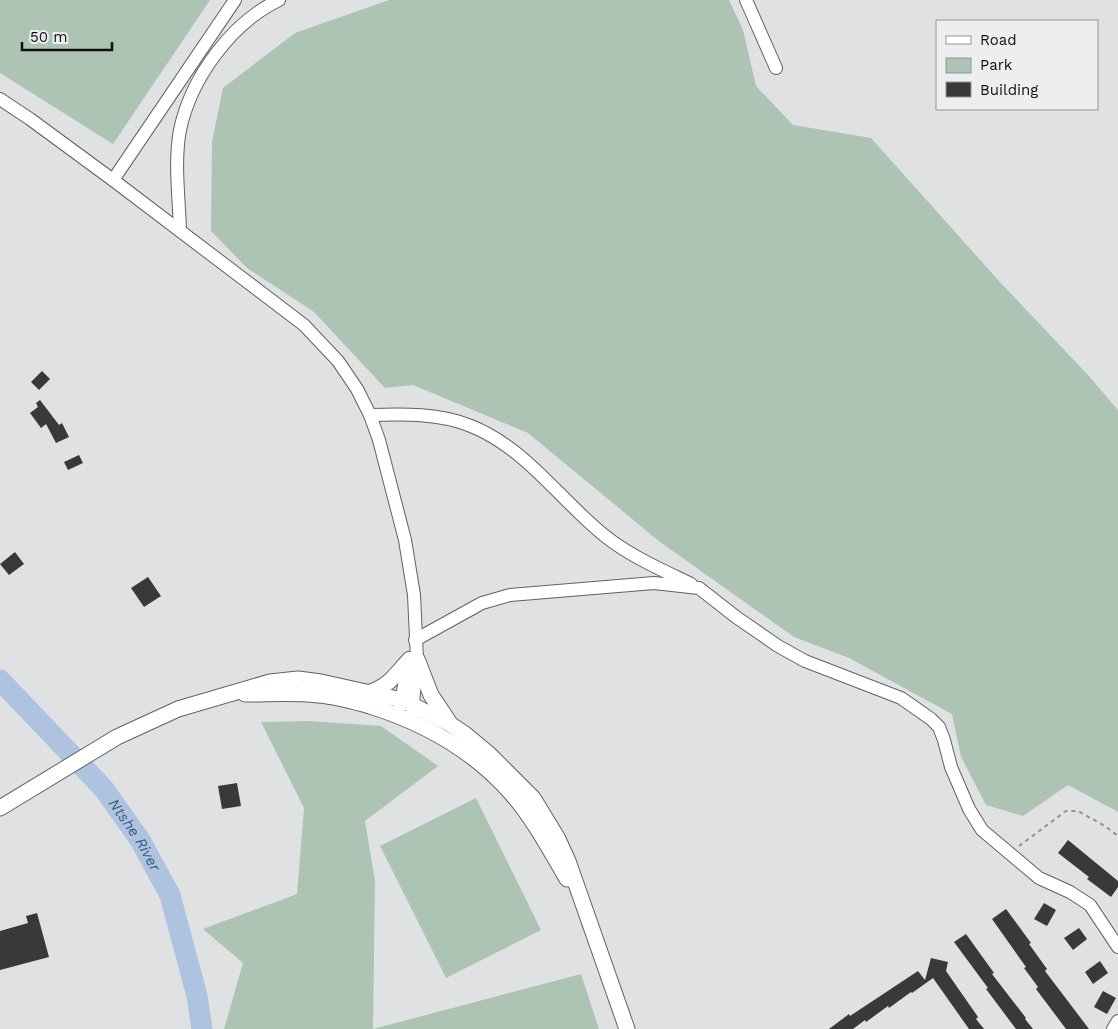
<svg xmlns="http://www.w3.org/2000/svg" width="1118" height="1029" font-family="'Work Sans',sans-serif">
<style>
.green{fill:#adc4b4}
.lines{fill:none;stroke-linecap:round;stroke-linejoin:round}
.river{stroke:#aec3df;stroke-width:21}
.building{fill:#3a3938}
.minor-casing{stroke:#606162;stroke-width:14}
.tertiary-casing{stroke:#606162;stroke-width:17}
.path{stroke:#919294;stroke-width:2;stroke-dasharray:4 4;stroke-linecap:butt}
.minor{stroke:#fff;stroke-width:12}
.tertiary{stroke:#fff;stroke-width:15}
.labels{text-anchor:middle;dominant-baseline:central;stroke-width:5;stroke-linejoin:round;paint-order:stroke}
.water-label{font-size:15px;font-style:italic;fill:#39577f;stroke:#edeef0}
</style>
<rect width="100%" height="100%" fill="#e0e1e3"/>
<g class="green">
<path d="M0 0H210L113 144 0 73Z"/>
<path d="M389 0H729L743 30 756 86 793 125 871 138 999 281 1088 375 1118 410V812L1068 785 1023 816 986 805 961 757 952 714 849 658 794 637 660 542 528 433 413 385 385 388 314 312 247 268 211 231 212 142 223 88 295 33Z"/>
<path d="M309 721 381 726 438 766 365 821 375 881 373 1029 581 974 599 1029H224L243 963 203 929 297 894 304 808 261 722Z"/>
<path d="M476 798 541 930 446 978 380 846Z"/>
</g>
<g class="lines">
<path class="river" id="s1" d="M0 680 104 789 140 840 170 895 197 996 202 1029"/>
</g>
<g class="building">
<path d="M42 371 50 379 39 390 31 382Z"/>
<path d="M40 400 59 425 62 423 69 437 56 443 46 424 41 428 30 413 38 407 36 403Z"/>
<path d="M79 455 83 463 68 470 64 462Z"/>
<path d="M15 552 24 564 9 575 0 564Z"/>
<path d="M148 577 161 596 144 607 131 588Z"/>
<path d="M237 783 241 806 222 809 218 786Z"/>
<path d="M1068 840 1118 881V887L1111 897 1087 879 1089 877 1058 853Z"/>
<path d="M1044 903 1056 910 1047 926 1034 919Z"/>
<path d="M1006 909 1031 943 1029 944 1047 969 1045 971 1089 1029H1066L1036 989 1038 987 1024 968 1026 967 992 919Z"/>
<path d="M37 913 49 957 0 970V931L28 923 26 916Z"/>
<path d="M1079 928 1087 939 1073 950 1064 938Z"/>
<path d="M966 934 994 973 992 974 1026 1018 1025 1019 1033 1029H1016L986 989 988 988 954 942Z"/>
<path d="M931 958 948 962 946 971 978 1017 976 1019 984 1029H969L933 978 912 993 911 992 889 1008 888 1006 866 1022 865 1020 853 1029H829L849 1014 850 1016 918 971 925 980Z"/>
<path d="M1100 961 1108 973 1093 984 1085 972Z"/>
<path d="M1103 991 1116 998 1107 1014 1094 1007Z"/>
</g>
<g class="lines">
<defs>
<g id="minor">
<path d="M746 0 776 68"/>
<path d="M0 99 30 119 113 180 304 325 338 361 357 389 370 415 379 440 405 540 414 595 417 659 412 715"/>
<path d="M113 180 235 0"/>
<path d="M180 230C179 197 174 162 180 130 191 78 231 23 279 0"/>
<path d="M370 415C403 414 440 413 471 426 526 448 560 500 605 536 630 556 662 570 691 584"/>
<path d="M415 640 482 603 510 595 654 583 699 588 736 617 778 646 805 661 901 698 931 719 939 727 944 740 951 767 969 809 982 830 1039 878 1070 892 1090 905 1118 947"/>
<path d="M400 707 409 658"/>
<path d="M1113 1029 1118 1021"/>
</g>
<g id="tertiary">
<path d="M417 659 431 695 449 722"/>
<path d="M371 692C391 684 395 675 409 660"/>
<path d="M245 694C269 694 294 692 318 695 336 696 352 701 370 706 424 723 473 750 511 793 533 818 550 850 567 879"/>
<path d="M0 808 117 737 178 709 270 682 298 679 321 682 402 700 450 724 465 734 489 754 533 798 558 839 568 861 627 1029"/>
</g>
</defs>
<use href="#minor" class="minor-casing"/>
<use href="#tertiary" class="tertiary-casing"/>
<path class="path" d="M1019 846 1066 811H1078L1105 826 1118 836"/>
<use href="#minor" class="minor"/>
<use href="#tertiary" class="tertiary"/>
</g>
<g class="labels">
<g class="water-label">
<text stroke="none"><textPath href="#s1" startOffset="206">Ntshe River</textPath></text>
</g>
</g>
<rect x="936" y="20" width="162" height="90" fill="#edeef0" stroke="#959597"/>
<rect x="946" y="36" width="25" height="8" fill="#ffffff" stroke="#959597"/>
<text x="980" y="45" font-size="15" fill="#101011">Road</text>
<rect x="946" y="58" width="25" height="15" fill="#adc4b4" stroke="#959597"/>
<text x="980" y="70" font-size="15" fill="#101011">Park</text>
<rect x="946" y="82" width="25" height="15" fill="#3a3938" stroke="#959597"/>
<text x="980" y="95" font-size="15" fill="#101011">Building</text>
<path d="M22 42v8h90v-8" fill="none" stroke="#101011" stroke-width="2.5"/>
<text x="30" y="42" font-size="15" fill="#101011" stroke="#edeef0" stroke-width="4" paint-order="stroke">50 m</text>
</svg>
